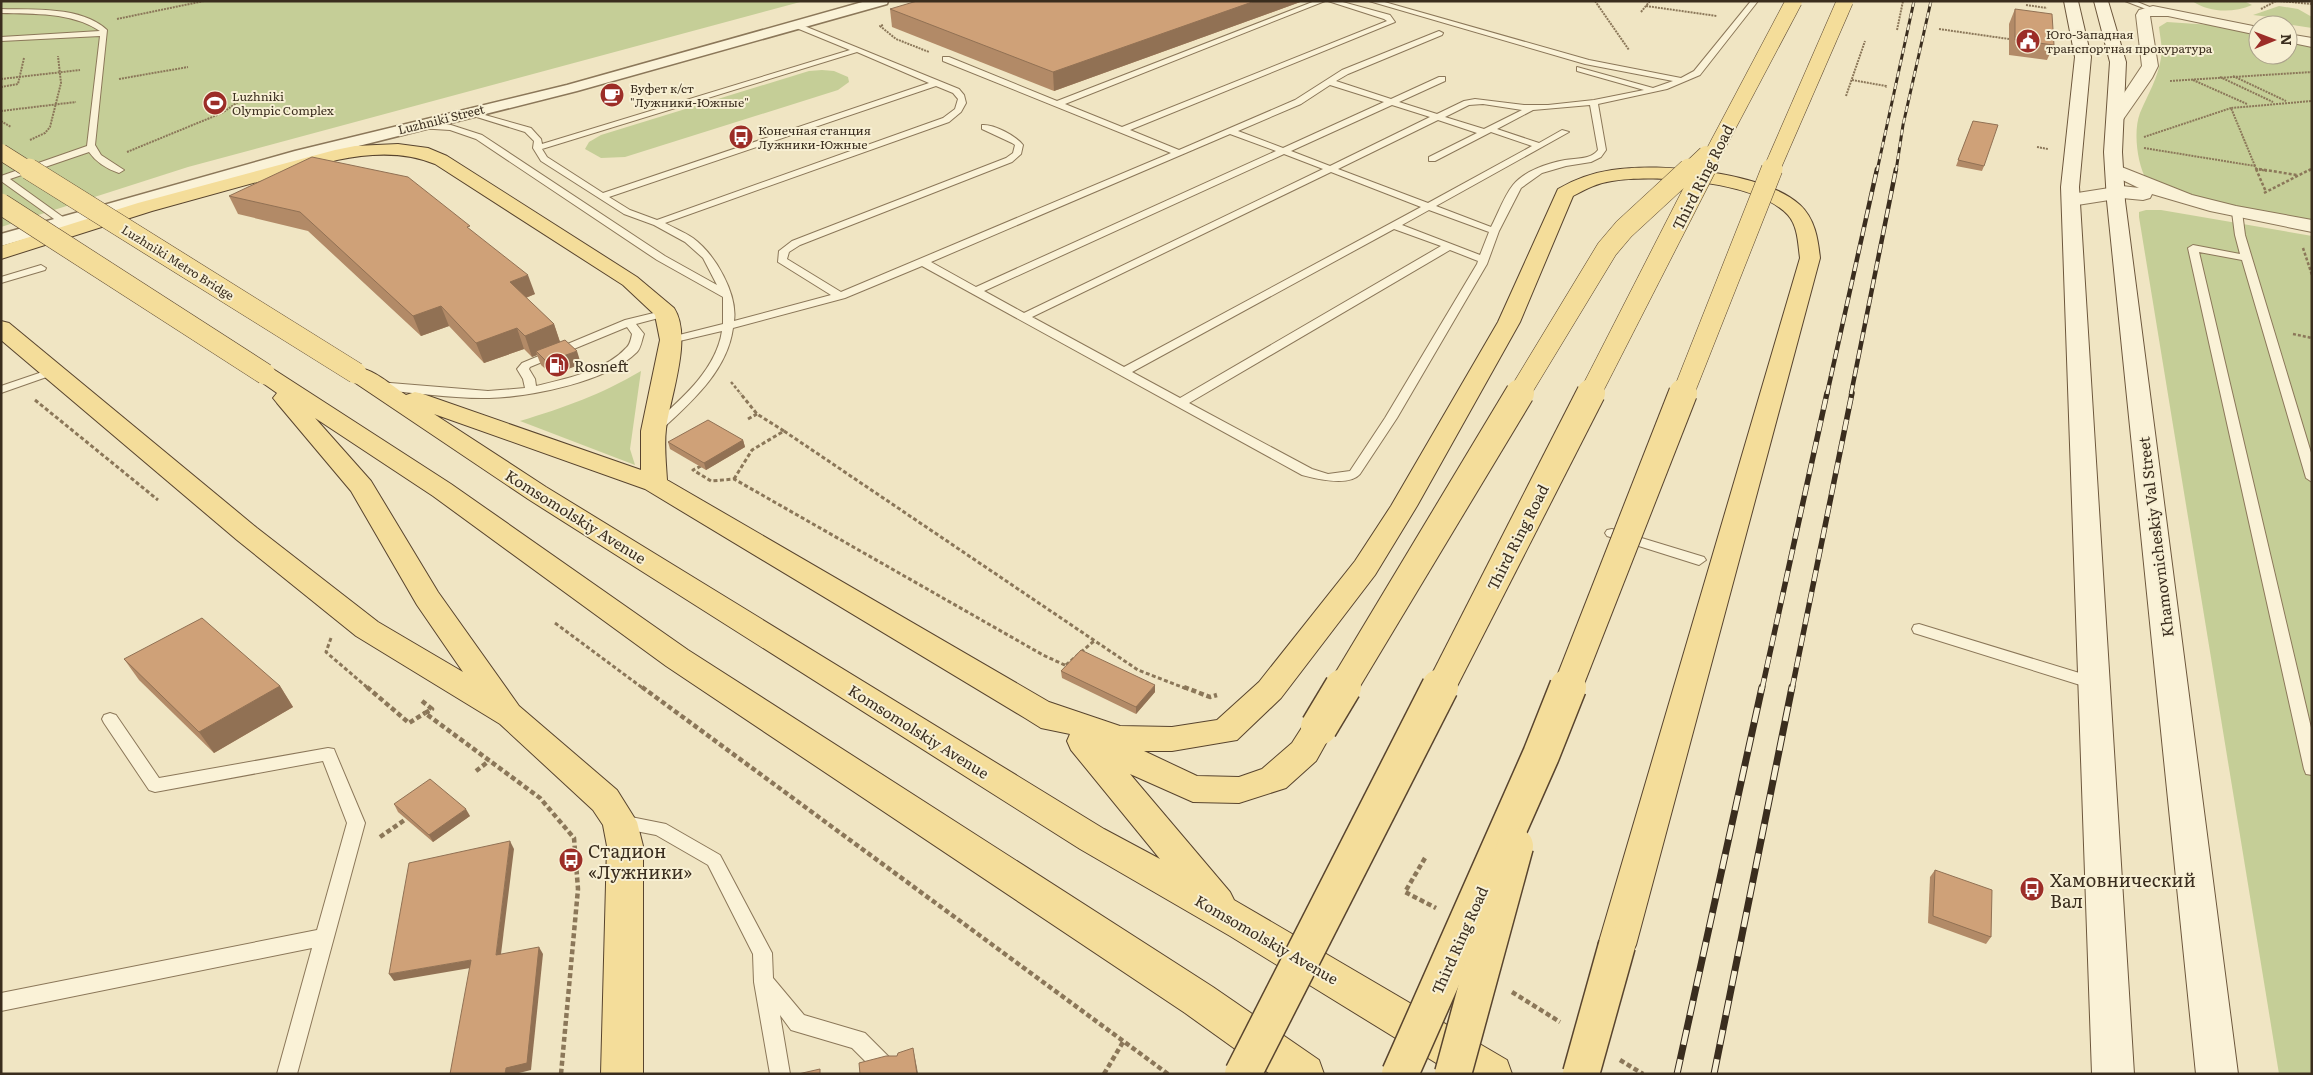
<svg xmlns="http://www.w3.org/2000/svg" width="2313" height="1075" font-family="Literata,serif">
<style>
.green{fill:#c5ce97}
.lines{fill:none;stroke-linecap:round;stroke-linejoin:round}
.service-casing{stroke:#8b7759;stroke-width:2}
.minor-casing{stroke:#8b7759;stroke-width:3}
.tertiary-casing{stroke:#8b7759;stroke-width:2}
.secondary-casing{stroke:#6d573c;stroke-width:2}
.primary-casing{stroke:#58442e;stroke-width:2}
.path-far3{stroke:#8b7759;stroke-width:2;stroke-dasharray:2 1;stroke-linecap:butt}
.path-far2{stroke:#8b7759;stroke-width:2.5;stroke-dasharray:3 2;stroke-linecap:butt}
.path-far1{stroke:#8b7759;stroke-width:3;stroke-dasharray:4 2.5;stroke-linecap:butt}
.path{stroke:#8b7759;stroke-width:4.5;stroke-dasharray:5 3;stroke-linecap:butt}
.service{fill:#faf2d7;fill-rule:evenodd}
.minor{fill:#faf2d7;fill-rule:evenodd}
.tertiary{fill:#faf2d7;fill-rule:evenodd}
.secondary{fill:#faf2d7;fill-rule:evenodd}
.primary{fill:#f4dd9a;fill-rule:evenodd}
.rail-far3-casing{stroke:#3a2d1e;stroke-width:3}
.rail-far2-casing{stroke:#3a2d1e;stroke-width:4.5}
.rail-far1-casing{stroke:#3a2d1e;stroke-width:5.5}
.rail-casing{stroke:#3a2d1e;stroke-width:7}
.rail-far3{stroke:#f7efd3;stroke-width:2;stroke-dasharray:6;stroke-linecap:butt}
.rail-far2{stroke:#f7efd3;stroke-width:3;stroke-dasharray:9;stroke-linecap:butt}
.rail-far1{stroke:#f7efd3;stroke-width:4;stroke-dasharray:11;stroke-linecap:butt}
.rail{stroke:#f7efd3;stroke-width:5;stroke-dasharray:15;stroke-linecap:butt}
.primary-bridge-far3-casing{stroke:#58442e;stroke-width:17;stroke-linecap:butt}
.primary-bridge-far2-casing{stroke:#58442e;stroke-width:22;stroke-linecap:butt}
.primary-bridge-far1-casing{stroke:#58442e;stroke-width:30;stroke-linecap:butt}
.primary-bridge-casing{stroke:#58442e;stroke-width:39;stroke-linecap:butt}
.primary-bridge-far3{stroke:#f4dd9a;stroke-width:16}
.primary-bridge-far2{stroke:#f4dd9a;stroke-width:21}
.primary-bridge-far1{stroke:#f4dd9a;stroke-width:28}
.primary-bridge{stroke:#f4dd9a;stroke-width:36}
.wall{fill:#b28a67}
.shaded-wall{fill:#917154}
.building{fill:#cfa178;stroke:#917154}
.labels{text-anchor:middle;dominant-baseline:central;stroke-width:4;stroke-linejoin:round;paint-order:stroke}
.far-poi-label{font-size:12px;fill:#3a2d1e;stroke:#f7efd3;text-anchor:start}
.far-street-label{font-size:12px;fill:#3a2d1e;stroke:#f7efd3}
.street-label{font-size:15px;fill:#3a2d1e;stroke:#f7efd3}
.poi-label{font-size:15px;fill:#3a2d1e;stroke:#f7efd3;text-anchor:start}
.near-poi-label{font-size:18px;fill:#3a2d1e;stroke:#f7efd3;text-anchor:start}
</style>
<rect width="100%" height="100%" fill="#f0e5c3"/>
<g class="green">
<path d="M1 1H804L188 167 1 227Z"/>
<path d="M2192 1H2244L2252 5C2233 13 2210 13 2192 1Z"/>
<path d="M2279 6 2298 9 2312 17V28L2286 24 2278 18 2253 15Z"/>
<path d="M2167 22 2212 25 2258 35V55H2288V42L2312 47V220L2204 201 2147 181C2137 164 2133 131 2140 113 2148 94 2158 78 2161 58 2163 48 2160 37 2159 27Z"/>
<path d="M822 70 834 71 848 77 849 82 838 90 625 157 601 158 585 149 589 142 601 135 809 71Z"/>
<path d="M2146 210H2161L2312 236V1074H2279L2139 217V212Z"/>
<path d="M641 371 630 449 635 465 520 421C566 407 600 395 641 371Z"/>
</g>
<g class="lines">
<defs>
<g id="service">
<path d="M1315 1H1325L1065 104 1122 127 1387 21 1384 19 1328 1H1339L1390 15 1395 22 1130 130 1179 150 1295 100 1342 70 1439 31 1443 33 1442 35 1348 74 1336 81 1391 99 1439 77H1445V81L1399 102 1437 114 1464 101 1475 99 1524 105H1548L1594 100 1644 90 1577 71V67L1653 88 1673 81 1585 64 1369 1H1381L1589 60 1681 78 1694 71 1751 1H1758L1700 75 1667 89 1598 104 1606 150 1601 157 1591 162 1566 166 1542 173 1521 188 1499 231 1487 264 1397 418 1360 474C1349 487 1317 479 1302 475L922 266 845 298 733 328C727 372 690 403 659 432H651L649 429 651 426C679 401 716 371 722 331L671 343 665 340 667 338 723 324V297L657 260 476 139 450 130 418 128 414 125 418 122 451 125 482 135 665 256 717 285 703 258 685 242 654 225 624 214 541 161 533 148 534 141 525 132 467 114V110L531 128 541 139 542 144 850 50 794 27 793 25 797 23 959 89 964 95 966 103 961 112 949 122 665 223C674 228 684 232 693 238 715 254 738 294 734 321L831 295 778 262 779 251 792 241 1006 158 1013 153 1015 145 1012 143 982 129V125C994 124 1016 136 1023 145L1021 154 1012 162 800 245 789 252 787 259 841 292 1171 153 943 61V57H949L1057 101ZM857 52 929 83 603 193 547 157 542 149ZM1330 85 1384 102 1283 148 1238 131 1301 104ZM936 86 953 93 958 99 955 109 943 118 657 220 630 210 609 197ZM1483 104 1522 110 1484 129 1445 117 1469 105ZM1392 105 1430 117 1330 166 1291 151ZM1590 105 1598 150C1590 160 1577 158 1565 160 1548 163 1524 171 1513 185 1504 196 1498 214 1491 227L1436 206 1569 132 1562 130 1539 143 1497 129 1533 110ZM1438 120 1477 133 1429 157V161H1435L1491 132 1532 146 1428 203 1338 169ZM1230 134 1276 151 976 287 931 262ZM1284 154 1323 169 1024 313 984 291ZM1331 172 1421 207 1124 367 1032 317ZM1429 210 1489 232 1480 255 1402 225ZM1394 229 1441 246 1180 398 1132 372ZM1450 250 1478 261 1477 264 1385 418 1350 471 1328 474 1312 469 1189 403Z"/>
<path d="M2125 1H2135L2157 10 2151 11Z"/>
<path d="M1 9C34 10 81 6 107 30L95 145 101 155 124 170 119 173C107 169 96 162 89 152L10 179 67 220V224H61L1 181V176L87 146 100 36 1 41V37L100 31C71 12 34 14 1 13Z"/>
<path d="M2237 209 2242 212 2245 235 2312 456V482L2306 478 2242 260 2199 252 2312 732V775L2306 774 2304 769 2188 248 2193 245 2240 254 2235 235 2232 212Z"/>
<path d="M41 265 46 268 45 270 1 283V277Z"/>
<path d="M666 310 670 311V315L636 324 644 334C642 339 641 348 637 352 607 382 530 397 489 398 454 399 413 392 378 390L372 386 378 382 488 391 525 388 523 379 517 369 522 363 625 320ZM627 327 632 334C631 339 630 345 626 348 605 371 565 379 536 386L535 379 529 369 530 367Z"/>
<path d="M54 368 60 371 58 373 1 393V386Z"/>
<path d="M1612 529 1704 557 1706 560 1699 565 1607 536 1605 533 1607 530Z"/>
<path d="M1919 624 2099 679 2101 683 2099 687 2093 689 1914 633 1912 629 1914 625Z"/>
<path d="M110 713 116 715 159 778 328 748 334 749 336 754 365 823 297 1074H277L312 948 1 1011V993L317 930 347 823 323 761 155 792 149 790 104 723 102 719 104 715Z"/>
<path d="M621 815 666 824 720 855 772 953 773 978 804 1015 865 1033 899 1067 902 1074H878L852 1048 791 1030 780 1015 790 1074H770L754 982 753 954 708 865 656 835 615 827 612 822 615 817Z"/>
</g>
<path id="minor" d="M866 1H888L887 4 577 91 307 159 1 246V234L295 151 567 85Z"/>
<g id="tertiary">
<path d="M2153 6 2258 27V35L2168 16H2150L2158 66 2152 78 2122 121H2110L2108 117 2142 66 2136 15 2139 10Z"/>
<path d="M2288 34 2312 38V47L2288 42Z"/>
<path d="M2114 164 2192 195 2236 206 2312 220V232L2210 211 2152 194 2150 198 2143 200 2122 198 2071 206 2064 204 2062 200 2064 196 2071 194 2122 186 2139 188 2108 173 2105 169 2108 165Z"/>
</g>
<g id="secondary">
<path d="M2064 1H2078L2091 57 2079 187 2134 1074H2092L2061 187 2075 57Z"/>
<path d="M2094 1H2108L2126 62 2122 152 2125 201 2238 1074H2196L2107 201 2104 152 2110 62Z"/>
</g>
<g id="primary">
<path d="M398 144 428 148 447 156 637 277 674 308C693 337 670 397 666 429 664 445 666 463 667 480L1049 702 1120 726 1172 727 1217 720 1259 682 1355 561 1391 506 1498 322 1558 189C1575 179 1592 173 1612 170 1660 162 1764 172 1800 205 1815 219 1818 239 1820 258L1636 945 1630 957 1617 962 1604 957 1598 945 1800 258C1798 244 1798 226 1788 215 1756 181 1655 174 1612 181 1597 183 1586 189 1573 196L1520 322 1417 506 1375 575 1281 698 1237 740 1172 751H1144L1197 776 1239 777 1262 769 1292 743 1308 718 1319 715 1330 718 1335 727 1316 761 1286 788 1239 803 1193 802 1130 774 1230 892 1234 900 1507 1060 1512 1074H1454L1230 936 1080 849 528 499 348 378 344 373 348 368C368 363 389 384 406 395L415 392 423 394 641 470V431L660 340 655 315 623 285 435 164C404 151 370 153 337 160L152 211 1 259V246L138 203 335 150 355 146ZM434 414 645 489 1025 718 1041 728 1070 734 1067 741 1071 750 1160 859 1104 829 546 487Z"/>
<path d="M1 321 9 323 257 528 378 622 463 672 417 605 351 491 277 403 273 398 277 393 257 379 253 374 257 369 265 367 273 369 451 484 688 650 1213 987 1319 1060 1324 1074H1270L1185 1013 666 666 433 496 315 418 371 481 438 592 519 706 617 790 637 822 643 846V1074H601L607 846 603 825 593 810 500 724 356 636 237 540 1 340Z"/>
</g>
</defs>
<use href="#service" class="service-casing"/>
<use href="#minor" class="minor-casing"/>
<use href="#tertiary" class="tertiary-casing"/>
<use href="#secondary" class="secondary-casing"/>
<use href="#primary" class="primary-casing"/>
<g class="path-far3">
<path d="M1595 1 1629 50"/>
<path d="M2280 1 2312 4"/>
<path d="M2026 5 2047 8"/>
<path d="M1646 6 1717 16"/>
<path d="M2261 9 2276 1"/>
<path d="M1641 12 1650 1"/>
<path d="M117 19 204 1"/>
<path d="M883 25 880 26 896 39 929 52"/>
<path d="M1939 29 2009 39"/>
<path d="M1897 30 1903 1"/>
<path d="M2233 76 2286 101"/>
<path d="M2220 77 2273 102"/>
<path d="M1 79 80 70"/>
<path d="M119 79 188 67"/>
<path d="M1852 80 1886 86V88"/>
<path d="M2193 80 2247 104"/>
<path d="M2170 81 2312 72"/>
<path d="M1 87 18 84 24 58"/>
<path d="M1846 96 1865 41"/>
<path d="M1 111 76 102"/>
<path d="M1 121 11 127"/>
<path d="M2144 137 2231 108"/>
<path d="M30 140 45 133 50 127 61 83 58 56"/>
<path d="M2037 147 2048 149"/>
<path d="M2144 148 2255 166 2257 171"/>
<path d="M127 152 222 113 238 102"/>
<path d="M2255 166 2231 108 2312 101"/>
<path d="M2256 169 2267 171"/>
<path d="M2309 171 2312 169"/>
</g>
<g class="path-far2">
<path d="M2256 169 2266 192"/>
<path d="M2259 169 2297 175"/>
<path d="M2264 193 2311 169"/>
<path d="M2303 248 2312 275"/>
<path d="M2293 334 2312 338"/>
<path d="M731 382 741 394"/>
</g>
<g class="path-far1">
<path d="M35 400 158 500"/>
<path d="M748 419 757 414"/>
<path d="M784 431 1138 670 1187 689"/>
<path d="M701 466 693 470 711 481 734 479 1043 655 1069 667"/>
<path d="M734 479 752 450 784 431 757 414 740 393"/>
<path d="M555 623 644 689"/>
<path d="M331 638 326 652 369 689"/>
<path d="M1066 665 1094 641"/>
</g>
<g class="path">
<path d="M367 687 409 723 425 713"/>
<path d="M642 687 1168 1074"/>
<path d="M1184 687 1210 697 1217 695"/>
<path d="M422 701 432 709 425 713 540 798 574 838 578 889 561 1074"/>
<path d="M476 771 489 761"/>
<path d="M380 837 406 819"/>
<path d="M1425 858 1405 892 1436 908"/>
<path d="M1512 992 1560 1022"/>
<path d="M1620 1060 1643 1074"/>
<path d="M1104 1074 1123 1042"/>
</g>
<use href="#service" class="service"/>
<use href="#minor" class="minor"/>
<use href="#tertiary" class="tertiary"/>
<use href="#secondary" class="secondary"/>
<use href="#primary" class="primary"/>
<defs>
<g id="rail-far3">
<path d="M1877 171 1914 1"/>
<path d="M1896 171 1903 125 1931 1"/>
</g>
<g id="rail-far2">
<path d="M1827 394 1877 169"/>
<path d="M1851 394 1896 169"/>
</g>
<g id="rail-far1">
<path d="M1762 689 1827 393"/>
<path d="M1792 689 1852 393"/>
</g>
<g id="rail">
<path d="M1677 1074 1762 687"/>
<path d="M1714 1074 1792 687"/>
</g>
</defs>
<use href="#rail-far3" class="rail-far3-casing"/>
<use href="#rail-far2" class="rail-far2-casing"/>
<use href="#rail-far1" class="rail-far1-casing"/>
<use href="#rail" class="rail-casing"/>
<use href="#rail-far3" class="rail-far3"/>
<use href="#rail-far2" class="rail-far2"/>
<use href="#rail-far1" class="rail-far1"/>
<use href="#rail" class="rail"/>
<defs>
<g id="primary-bridge-far3">
<path d="M1 152 31 171"/>
<path d="M1688 171 1706 154"/>
<path d="M1704 171 1794 1"/>
<path d="M1771 171 1845 1"/>
</g>
<g id="primary-bridge-far2">
<path d="M29 169 356 373"/>
<path d="M1 204 265 374"/>
<path d="M1519 394 1607 249 1624 229 1689 169"/>
<path d="M1590 394 1705 169"/>
<path d="M1683 394 1772 169"/>
</g>
<g id="primary-bridge-far1">
<path d="M1342 689 1520 393"/>
<path d="M1440 689 1591 393"/>
<path d="M1567 689 1683 393"/>
</g>
<g id="primary-bridge">
<path d="M1319 727 1343 687"/>
<path d="M1243 1074 1440 687"/>
<path d="M1400 1074 1541 755 1568 687"/>
<path d="M1453 1074 1515 846"/>
<path d="M1581 1074 1617 945"/>
</g>
</defs>
<use href="#primary-bridge-far3" class="primary-bridge-far3-casing"/>
<use href="#primary-bridge-far2" class="primary-bridge-far2-casing"/>
<use href="#primary-bridge-far1" class="primary-bridge-far1-casing"/>
<use href="#primary-bridge" class="primary-bridge-casing"/>
<use href="#primary-bridge-far3" class="primary-bridge-far3"/>
<use href="#primary-bridge-far2" class="primary-bridge-far2"/>
<use href="#primary-bridge-far1" class="primary-bridge-far1"/>
<use href="#primary-bridge" class="primary-bridge"/>
</g>
<g class="wall">
<path d="M1303 1 1054 91 892 27 890 9Z"/>
<path d="M2015 9 2054 45 2047 60 2009 55V24Z"/>
<path d="M1973 121 1984 166 1982 171 1956 166Z"/>
<path d="M229 196 472 231 535 294 526 298 554 324 560 342 581 364 552 375 541 365 537 355 532 357 524 349 484 363 449 326 421 336 308 231 238 214Z"/>
<path d="M743 440 745 447 706 470 670 449 668 442Z"/>
<path d="M124 659 280 686 293 707 214 753 139 680Z"/>
<path d="M1061 671 1155 692 1136 714 1062 678Z"/>
<path d="M394 804 470 816 433 842 398 812Z"/>
<path d="M1935 870 1991 937 1986 944 1928 923 1930 877Z"/>
</g>
<g class="shaded-wall">
<path d="M1255 1H1303L1054 91 1053 72Z"/>
<path d="M528 275 535 294 517 301 510 282Z"/>
<path d="M441 306 449 326 421 336 413 316Z"/>
<path d="M554 324 561 345 536 351 537 355 532 357 525 336Z"/>
<path d="M517 328 524 349 484 363 476 343Z"/>
<path d="M577 351 581 364 552 375 547 362Z"/>
<path d="M743 440 745 447 706 470 704 463Z"/>
<path d="M1155 685V692L1136 714V707Z"/>
<path d="M280 686 293 707 214 753 199 732Z"/>
<path d="M466 809 470 816 433 842 429 835Z"/>
<path d="M510 841 514 849 500 962 496 955Z"/>
<path d="M539 947 543 954 531 1070 515 1074H505L506 1068Z"/>
<path d="M471 960 476 967 394 981 389 974Z"/>
<path d="M913 1048 917 1068 918 1074H917Z"/>
</g>
<g class="building">
<path d="M917 1H1255L1053 72 890 9Z"/>
<path d="M2015 9 2052 14 2054 45 2015 40Z"/>
<path d="M1973 121 1998 125 1984 166 1958 160Z"/>
<path d="M312 157 408 177 470 226 467 227 528 275 510 282 554 324 525 336 517 328 476 343 441 306 413 316 300 212 229 196Z"/>
<path d="M565 340 577 351 547 362 536 351Z"/>
<path d="M708 420 743 440 704 463 668 442Z"/>
<path d="M202 618 280 686 199 732 124 659Z"/>
<path d="M1081 650 1155 685 1136 707 1061 671Z"/>
<path d="M430 779 466 809 429 835 394 804Z"/>
<path d="M510 841 496 955 539 947 527 1063 506 1068 505 1074H450L471 960 389 974 409 863Z"/>
<path d="M1935 870 1992 890 1991 937 1933 916Z"/>
<path d="M913 1048 917 1074H860L859 1063 886 1056H897L898 1053Z"/>
<path d="M820 1069V1074H798Z"/>
</g>
<defs>
<symbol id="civic-disc" viewBox="-11 -11 22 22"><circle r="9.5" fill="#9c2d27" stroke="#f7efd3"/><path d="M-.6-6.5H3V-4.5H.6V-3L4-1V1h2V6H-6V1h2V-1L-.6-3ZM-1.2 2.5V6h2.4V2.5Z" fill="#fff"/></symbol>
<symbol id="cafe-disc" viewBox="-11 -11 22 22"><circle r="9.5" fill="#9c2d27" stroke="#f7efd3"/><path d="M-5.5-4.5H6V0H3Q3 3.5 0 3.5H-2.5Q-5.5 3.5-5.5 0ZM3-3.2v2h1.7v-2ZM-6 4.5H4V6H-6Z" fill="#fff"/></symbol>
<symbol id="stadium-disc" viewBox="-11 -11 22 22"><circle r="9.5" fill="#9c2d27" stroke="#f7efd3"/><path d="M0-5a6.5 5 0 1 0 0 10a6.5 5 0 1 0 0-10ZM-3.5-1.8h7v3.6h-7Z" fill="#fff"/></symbol>
<symbol id="bus-disc" viewBox="-11 -11 22 22"><circle r="9.5" fill="#9c2d27" stroke="#f7efd3"/><path d="M-5-6H5V4H4V6H2V4H-2V6H-4V4H-5ZM-3.5-4V0h7V-4ZM-3.5 1.2v1.5H-2V1.2ZM2 1.2v1.5H3.5V1.2Z" fill="#fff"/></symbol>
<symbol id="fuel-disc" viewBox="-11 -11 22 22"><circle r="9.5" fill="#9c2d27" stroke="#f7efd3"/><path d="M-5.5-6h7V0h2V4h1.3V-2.5L3-4.5l.8-.8L6-3V5H2.5V1h-1V6h-7ZM-4.2-4.7v3.2H.2V-4.7Z" fill="#fff"/></symbol>
</defs>
<g fill-rule="evenodd">
<use href="#civic-disc" x="2014" y="27" width="28" height="28"/>
<use href="#cafe-disc" x="598" y="81" width="28" height="28"/>
<use href="#stadium-disc" x="201" y="89" width="28" height="28"/>
<use href="#bus-disc" x="727" y="123" width="28" height="28"/>
<use href="#fuel-disc" x="543" y="351" width="28" height="28"/>
<use href="#bus-disc" x="557" y="846" width="28" height="28"/>
<use href="#bus-disc" x="2018" y="875" width="28" height="28"/>
</g>
<g class="labels">
<g class="far-poi-label">
<text x="2046" y="34">Юго-Западная<tspan x="2046" dy="14">транспортная прокуратура</tspan></text>
<text x="630" y="88">Буфет к/ст<tspan x="630" dy="14">"Лужники-Южные"</tspan></text>
<text x="232" y="96">Luzhniki<tspan x="232" dy="14">Olympic Complex</tspan></text>
<text x="758" y="130">Конечная станция<tspan x="758" dy="14">Лужники-Южные</tspan></text>
</g>
<g class="far-street-label">
<text transform="translate(441 119) rotate(-14)">Luzhniki Street</text>
<text transform="translate(178 262) rotate(32)">Luzhniki Metro Bridge</text>
</g>
<g class="street-label">
<text transform="translate(1702 177) rotate(-63)">Third Ring Road</text>
<text transform="translate(576 516) rotate(32)">Komsomolskiy Avenue</text>
<text transform="translate(1517 537) rotate(-63)">Third Ring Road</text>
<text transform="translate(2155 537) rotate(-97)">Khamovnicheskiy Val Street</text>
<text transform="translate(919 731) rotate(32)">Komsomolskiy Avenue</text>
<text transform="translate(1267 939) rotate(30)">Komsomolskiy Avenue</text>
<text transform="translate(1459 940) rotate(-66)">Third Ring Road</text>
</g>
<g class="poi-label">
<text x="574" y="365">Rosneft</text>
</g>
<g class="near-poi-label">
<text x="588" y="850">Стадион<tspan x="588" dy="21">«Лужники»</tspan></text>
<text x="2050" y="879">Хамовнический<tspan x="2050" dy="21">Вал</tspan></text>
</g>
</g>
<rect width="2313" height="1075" fill="none" stroke="#3a2d1e" stroke-width="5"/>
<g transform="translate(2273 40) rotate(89)"><circle r="24" fill="#f7efd3" stroke="#aba18b"/>
<path d="M0-4L9 19L0 12L-9 19Z" fill="#9c2d27"/>
<text y="-8" font-size="14" font-weight="bold" text-anchor="middle" fill="#3a2d1e">N</text>
</g>
</svg>
